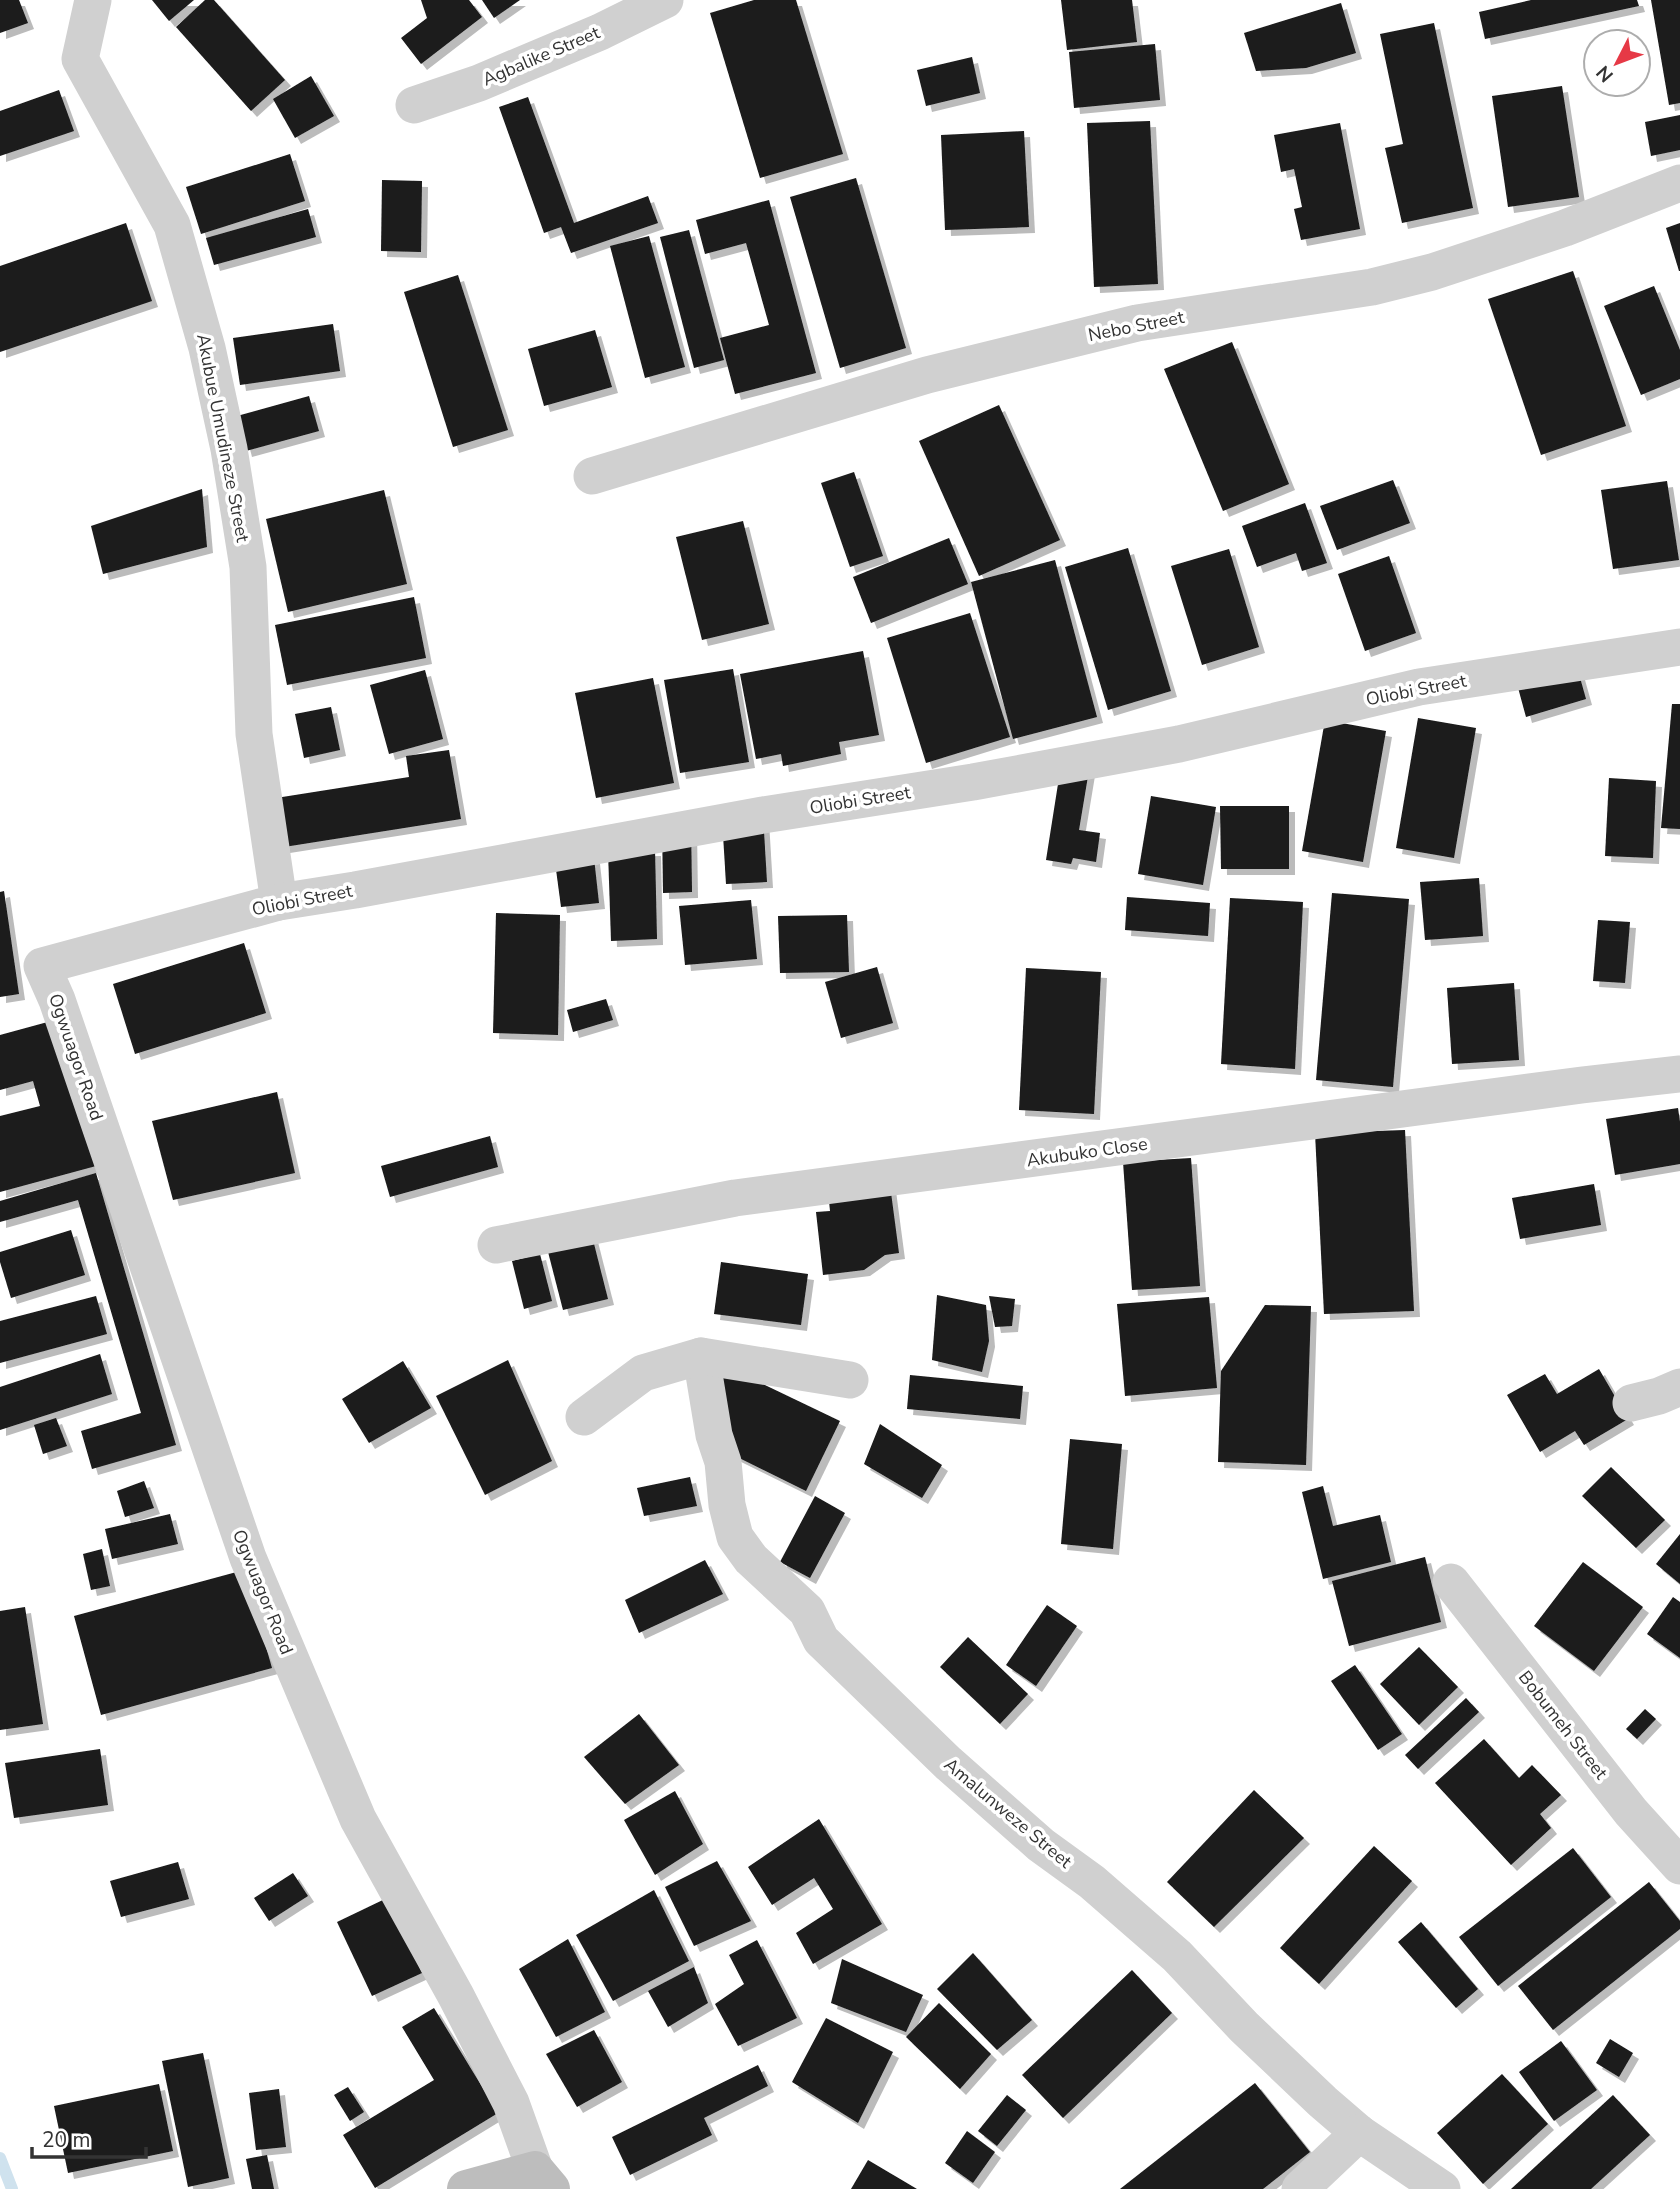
<svg xmlns="http://www.w3.org/2000/svg" width="1680" height="2189" font-family="'Nunito Sans',sans-serif">
<style>
.lines{fill:none;stroke-linecap:round;stroke-linejoin:round}
.stream{stroke:#cfe2ee;stroke-width:12}
.building{fill:#1a1a1a;filter:url(#shadow)}
.street{stroke:#d0d0d0;stroke-width:37}
.secondary{stroke:#bdbdbd;stroke-width:38}
.labels{text-anchor:middle;dominant-baseline:central;stroke-width:7;stroke-linejoin:round;paint-order:stroke}
.street-label{font-size:18px;fill:#333;stroke:#fff}
</style>
<defs>
<filter id="shadow"><feDropShadow dx="6" dy="6" stdDeviation="0" flood-color="#0004"/></filter>
</defs>
<rect width="100%" height="100%" fill="#fff"/>
<g class="lines">
<path class="stream" d="M0 2158 12 2189"/>
</g>
<g class="building">
<path d="M0 0H19L28 23 0 33Z"/>
<path d="M152 0H194L169 21Z"/>
<path d="M205 0H214L285 80 251 111 176 27Z"/>
<path d="M421 0H469L482 17 421 64 401 38 427 18Z"/>
<path d="M482 0H520L494 18Z"/>
<path d="M754 0H796L843 154 760 178 710 13Z"/>
<path d="M1061 0H1132L1137 42 1067 50Z"/>
<path d="M1531 0H1637L1639 6 1485 39 1479 12Z"/>
<path d="M1651 0H1680V103L1669 105Z"/>
<path d="M1341 3 1356 53 1306 68 1256 71 1244 33Z"/>
<path d="M1434 23 1473 208 1402 223 1385 148 1403 144 1380 34Z"/>
<path d="M1155 44 1160 100 1074 108 1069 52Z"/>
<path d="M972 57 980 93 926 106 917 70Z"/>
<path d="M311 76 334 116 295 138 273 99Z"/>
<path d="M1562 86 1579 197 1508 207 1492 96Z"/>
<path d="M59 90 74 131 0 156V111Z"/>
<path d="M528 97 574 223 648 196 658 223 571 253 561 227 544 233 499 107Z"/>
<path d="M1680 115V150L1651 156 1645 122Z"/>
<path d="M1150 121 1158 284 1094 287 1087 123Z"/>
<path d="M1340 123 1360 229 1301 240 1294 209 1302 207 1294 169 1281 172 1274 135Z"/>
<path d="M1024 131 1029 227 945 230 941 135Z"/>
<path d="M290 154 305 201 201 234 186 187Z"/>
<path d="M856 178 906 348 840 368 790 197Z"/>
<path d="M382 180 422 181 421 252 381 251Z"/>
<path d="M769 200 816 373 735 394 720 338 769 325 746 243 705 254 696 220Z"/>
<path d="M308 209 316 237 214 265 206 238Z"/>
<path d="M126 223 152 301 0 352V266Z"/>
<path d="M1680 223V271H1679L1666 228Z"/>
<path d="M689 230 724 360 694 368 660 237Z"/>
<path d="M649 236 685 367 645 378 610 246Z"/>
<path d="M1573 271 1626 426 1541 455 1488 299Z"/>
<path d="M458 275 508 430 453 447 404 292Z"/>
<path d="M1654 286 1680 350V379L1641 395 1604 306Z"/>
<path d="M333 324 340 371 240 385 233 338Z"/>
<path d="M595 330 612 387 544 406 528 349Z"/>
<path d="M1232 342 1289 484 1223 511 1164 369Z"/>
<path d="M309 396 319 431 246 451 237 416Z"/>
<path d="M999 405 1060 540 979 576 919 441Z"/>
<path d="M854 472 883 556 850 567 821 483Z"/>
<path d="M1393 480 1410 523 1337 550 1320 506Z"/>
<path d="M1667 481 1679 560 1613 569 1601 490Z"/>
<path d="M202 489 207 547 103 574 91 526Z"/>
<path d="M384 490 407 584 288 612 266 519Z"/>
<path d="M1305 503 1327 563 1302 571 1296 553 1257 567 1242 526Z"/>
<path d="M743 521 769 624 702 640 676 537Z"/>
<path d="M949 538 968 584 871 623 853 577Z"/>
<path d="M1128 548 1171 691 1108 710 1065 567Z"/>
<path d="M1229 549 1259 647 1202 665 1171 566Z"/>
<path d="M1389 556 1416 633 1365 651 1338 574Z"/>
<path d="M1055 560 1097 717 1013 739 971 582Z"/>
<path d="M414 597 426 658 287 685 275 625Z"/>
<path d="M970 613 1010 737 926 763 887 638Z"/>
<path d="M863 651 879 735 839 742 841 754 783 766 781 754 756 759 740 674Z"/>
<path d="M1577 667 1586 699 1526 717 1517 684Z"/>
<path d="M733 669 749 762 680 773 664 680Z"/>
<path d="M425 670 443 739 389 754 370 685Z"/>
<path d="M653 678 674 783 596 798 575 693Z"/>
<path d="M1672 704H1680V829L1661 828Z"/>
<path d="M331 707 340 750 304 758 295 714Z"/>
<path d="M1418 718 1476 728 1454 858 1396 848Z"/>
<path d="M1325 720 1386 731 1363 862 1302 851Z"/>
<path d="M449 750 461 819 284 847 276 798 409 777 406 756Z"/>
<path d="M1061 765 1089 770 1079 830 1100 833 1096 862 1073 858 1071 864 1046 860Z"/>
<path d="M1609 778 1656 781 1653 858 1605 856Z"/>
<path d="M1151 796 1216 807 1203 885 1138 874Z"/>
<path d="M1220 806H1289V869H1221Z"/>
<path d="M763 815 767 882 726 884 722 818Z"/>
<path d="M662 823H691L692 892 663 893Z"/>
<path d="M655 850 657 939 611 941 608 851Z"/>
<path d="M594 858 599 903 561 907 555 862Z"/>
<path d="M1479 878 1483 936 1425 940 1420 882Z"/>
<path d="M4 891 19 994 0 997V892Z"/>
<path d="M1332 893 1409 899 1393 1087 1316 1080Z"/>
<path d="M1127 897 1210 903 1208 936 1125 930Z"/>
<path d="M1230 898 1303 902 1295 1069 1221 1064Z"/>
<path d="M751 900 757 959 685 965 679 906Z"/>
<path d="M496 913 560 915 558 1035 493 1033Z"/>
<path d="M847 915 849 972 780 973 778 916Z"/>
<path d="M1598 920 1630 922 1625 983 1593 981Z"/>
<path d="M244 943 266 1013 135 1054 113 984Z"/>
<path d="M877 967 893 1023 841 1038 825 982Z"/>
<path d="M1026 968 1101 972 1094 1114 1019 1110Z"/>
<path d="M1514 983 1519 1060 1452 1064 1447 988Z"/>
<path d="M606 999 613 1020 573 1032 567 1010Z"/>
<path d="M55 1020 96 1166 0 1192V1116L40 1106 33 1081 0 1090V1035Z"/>
<path d="M277 1092 295 1173 173 1200 152 1121Z"/>
<path d="M1678 1108 1680 1122V1164L1615 1175 1606 1119Z"/>
<path d="M1405 1130 1414 1311 1324 1314 1315 1133Z"/>
<path d="M490 1136 498 1167 390 1197 381 1166Z"/>
<path d="M1191 1158 1200 1286 1132 1290 1123 1162Z"/>
<path d="M96 1173 176 1445 92 1469 81 1431 141 1413 78 1200 0 1222V1201Z"/>
<path d="M1594 1184 1601 1225 1520 1239 1512 1198Z"/>
<path d="M890 1185 899 1253 885 1255 864 1270 823 1275 816 1212 830 1211 828 1192Z"/>
<path d="M71 1230 85 1275 11 1298 0 1262V1252Z"/>
<path d="M592 1236 608 1299 563 1310 547 1248Z"/>
<path d="M540 1254 552 1301 524 1309 512 1261Z"/>
<path d="M721 1262 808 1274 801 1325 714 1314Z"/>
<path d="M937 1295 986 1305 989 1341 982 1372 932 1360Z"/>
<path d="M96 1296 107 1334 0 1363V1321Z"/>
<path d="M989 1296 1015 1299 1012 1326 995 1327Z"/>
<path d="M1209 1297 1217 1388 1125 1396 1117 1304Z"/>
<path d="M1265 1305 1311 1306 1306 1465 1218 1462 1221 1371Z"/>
<path d="M100 1354 112 1394 0 1430V1387Z"/>
<path d="M508 1360 552 1461 485 1495 436 1396Z"/>
<path d="M403 1361 431 1408 369 1443 342 1399Z"/>
<path d="M725 1366 840 1421 806 1491 711 1444Z"/>
<path d="M1599 1369 1628 1419 1584 1445 1575 1431 1540 1452 1507 1395 1545 1374 1557 1394Z"/>
<path d="M910 1375 1023 1386 1020 1419 907 1409Z"/>
<path d="M56 1418 67 1446 43 1454 34 1425Z"/>
<path d="M880 1424 942 1465 922 1498 864 1464Z"/>
<path d="M1070 1439 1122 1444 1113 1549 1061 1544Z"/>
<path d="M1611 1467 1665 1520 1636 1548 1582 1496Z"/>
<path d="M690 1477 697 1506 644 1516 637 1488Z"/>
<path d="M144 1481 154 1508 125 1517 117 1491Z"/>
<path d="M1323 1486 1333 1526 1380 1515 1391 1562 1323 1579 1302 1492Z"/>
<path d="M815 1496 845 1513 810 1578 780 1562Z"/>
<path d="M170 1514 178 1544 112 1559 105 1529Z"/>
<path d="M1680 1534V1584L1656 1564Z"/>
<path d="M102 1549 110 1586 91 1590 83 1554Z"/>
<path d="M1425 1557 1441 1622 1349 1646 1332 1581Z"/>
<path d="M705 1560 723 1594 639 1633 625 1600Z"/>
<path d="M1583 1562 1643 1607 1594 1671 1534 1626Z"/>
<path d="M244 1570 272 1668 101 1715 74 1616Z"/>
<path d="M1673 1597 1680 1602V1658L1647 1634Z"/>
<path d="M1047 1605 1077 1626 1036 1686 1006 1665Z"/>
<path d="M25 1607 43 1724 0 1730V1611Z"/>
<path d="M968 1637 1028 1694 1000 1724 940 1667Z"/>
<path d="M1419 1647 1458 1687 1419 1725 1380 1684Z"/>
<path d="M1355 1665 1402 1734 1378 1750 1331 1681Z"/>
<path d="M1466 1698 1479 1712 1418 1769 1405 1755Z"/>
<path d="M1645 1709 1656 1719 1637 1739 1626 1729Z"/>
<path d="M639 1714 679 1765 625 1804 584 1757Z"/>
<path d="M1484 1739 1519 1778 1532 1765 1561 1795 1540 1814 1551 1828 1511 1865 1435 1783Z"/>
<path d="M100 1749 108 1805 14 1818 5 1763Z"/>
<path d="M1254 1790 1304 1838 1214 1927 1167 1882Z"/>
<path d="M675 1791 703 1844 655 1875 624 1820Z"/>
<path d="M819 1819 882 1924 813 1964 796 1933 833 1909 814 1878 772 1905 748 1867Z"/>
<path d="M1374 1846 1412 1881 1319 1984 1280 1948Z"/>
<path d="M1573 1848 1611 1897 1498 1986 1459 1937Z"/>
<path d="M717 1861 751 1921 694 1946 665 1887Z"/>
<path d="M178 1862 189 1899 121 1917 110 1881Z"/>
<path d="M293 1873 308 1896 269 1921 254 1898Z"/>
<path d="M1649 1882 1680 1921V1929L1553 2030 1518 1986Z"/>
<path d="M654 1890 689 1961 613 2001 576 1935Z"/>
<path d="M387 1898 422 1973 372 1996 337 1922Z"/>
<path d="M1421 1922 1478 1989 1456 2008 1398 1942Z"/>
<path d="M568 1939 605 2012 556 2037 519 1969Z"/>
<path d="M757 1940 797 2018 738 2046 715 2004 744 1984 729 1955Z"/>
<path d="M973 1953 1032 2020 997 2050 937 1989Z"/>
<path d="M842 1959 923 1995 906 2032 831 2003Z"/>
<path d="M694 1967 708 2003 668 2027 648 1991Z"/>
<path d="M1132 1970 1172 2013 1063 2118 1022 2075Z"/>
<path d="M939 2003 991 2054 960 2089 906 2037Z"/>
<path d="M434 2008 498 2113 375 2188 343 2135 434 2080 402 2027Z"/>
<path d="M826 2018 893 2052 858 2123 792 2082Z"/>
<path d="M594 2030 622 2082 577 2107 546 2054Z"/>
<path d="M1610 2039 1633 2053 1619 2077 1596 2063Z"/>
<path d="M1561 2041 1597 2090 1554 2121 1519 2072Z"/>
<path d="M203 2053 229 2178 188 2187 162 2061Z"/>
<path d="M758 2065 768 2086 704 2118 712 2135 630 2175 612 2137Z"/>
<path d="M1502 2074 1548 2124 1483 2184 1437 2133Z"/>
<path d="M1255 2083 1310 2152 1263 2189H1120Z"/>
<path d="M159 2084 173 2151 68 2173 54 2106Z"/>
<path d="M348 2087 364 2112 350 2121 334 2095Z"/>
<path d="M279 2089 286 2147 256 2150 249 2093Z"/>
<path d="M1007 2095 1026 2110 997 2146 978 2131Z"/>
<path d="M1613 2095 1650 2135 1591 2189H1511Z"/>
<path d="M967 2131 995 2152 973 2183 945 2163Z"/>
<path d="M267 2155 274 2189H252L246 2159Z"/>
<path d="M868 2160 917 2189H851Z"/>
</g>
<g class="lines">
<g class="street">
<path d="M93 0 80 59 172 225 207 348 229 449 248 567 254 734 279 902"/>
<path d="M414 105 479 83 600 32 665 0"/>
<path d="M592 476 927 375 1137 323 1372 287 1432 272 1565 228 1680 183"/>
<path d="M496 1245 735 1198 1582 1085 1680 1074"/>
<path d="M701 1356 714 1435 723 1462 727 1505 735 1537 751 1559 807 1611 821 1640 948 1763 1041 1845 1092 1882 1177 1956 1244 2027 1323 2102 1359 2133 1442 2189"/>
<path d="M1631 1403 1659 1396 1680 1387"/>
<path d="M584 1417 643 1373 701 1356 850 1380"/>
<path d="M1451 1582 1631 1812 1680 1866"/>
<path d="M535 2170 511 2103 456 1996 358 1819 248 1558 57 1000 42 966 279 902 355 890 763 815 973 782 1179 744 1419 687 1680 647"/>
<path d="M1300 2189 1359 2133"/>
</g>
<path class="secondary" d="M466 2189 535 2170 551 2189"/>
</g>
<g class="labels">
<g class="street-label">
<text transform="translate(541 56) rotate(-23)">Agbalike Street</text>
<text transform="translate(1136 326) rotate(-11)">Nebo Street</text>
<text transform="translate(223 438) rotate(79)">Akubue Umudineze Street</text>
<text transform="translate(1416 690) rotate(-11)">Oliobi Street</text>
<text transform="translate(860 800) rotate(-9)">Oliobi Street</text>
<text transform="translate(302 900) rotate(-11)">Oliobi Street</text>
<text transform="translate(76 1057) rotate(71)">Ogwuagor Road</text>
<text transform="translate(1087 1152) rotate(-8)">Akubuko Close</text>
<text transform="translate(263 1592) rotate(68)">Ogwuagor Road</text>
<text transform="translate(1563 1725) rotate(52)">Bobumeh Street</text>
<text transform="translate(1008 1813) rotate(40)">Amalunweze Street</text>
</g>
</g>
<g transform="translate(1617 63) rotate(228)"><circle r="33" fill="#ffffff" stroke="#adadad" stroke-width="2"/>
<path d="M0-5L12 26L0 18L-12 26Z" fill="#e63946"/>
<text y="-10" font-size="19" font-weight="bold" text-anchor="middle" fill="#333333">N</text>
</g>
<path d="M32 2147v10h114v-10" fill="none" stroke="#333333" stroke-width="3.5"/>
<text x="42" y="2147" font-size="21" fill="#333333" stroke="#ffffff" stroke-width="5" paint-order="stroke">20 m</text>
</svg>
